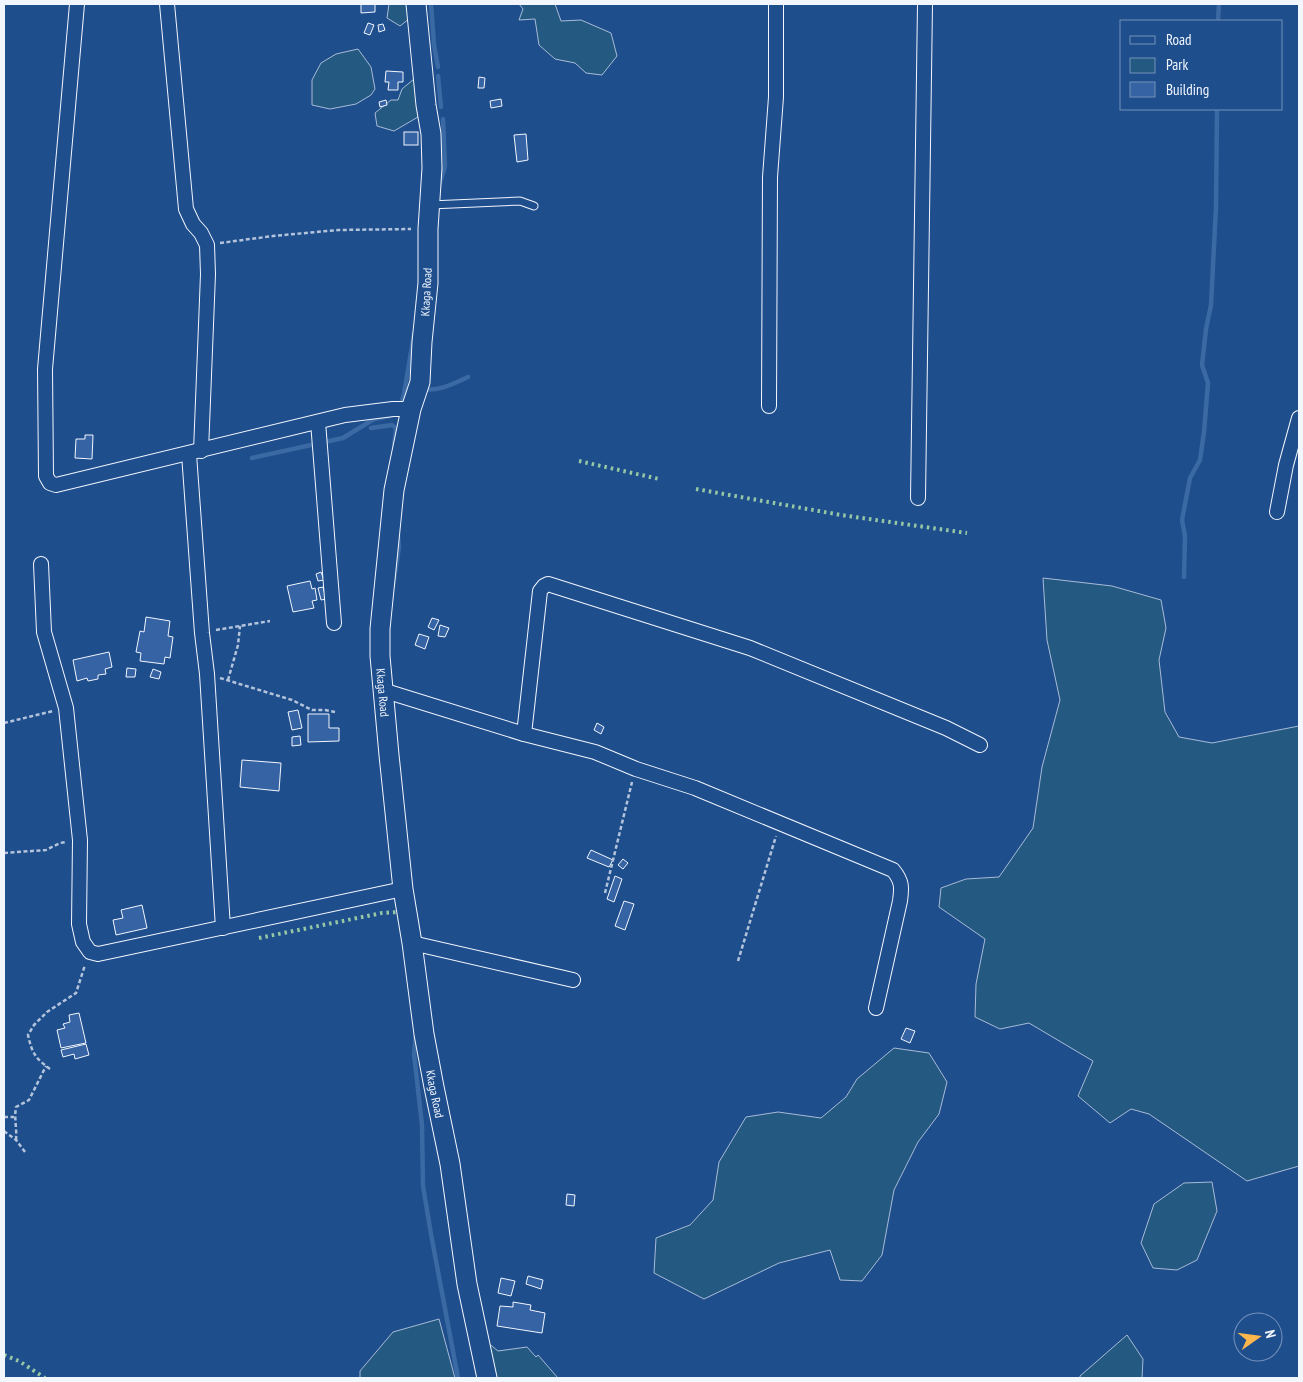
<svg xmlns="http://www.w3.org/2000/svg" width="1303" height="1382" font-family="'PT Sans Narrow',sans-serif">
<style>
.green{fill:#245a82;stroke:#a8bbd7}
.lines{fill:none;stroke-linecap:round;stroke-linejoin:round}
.stream{stroke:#3b69a3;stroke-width:4.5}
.building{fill:#3563a3;stroke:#f2f6ff}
.lane-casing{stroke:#f2f6ff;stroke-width:9}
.street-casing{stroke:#f2f6ff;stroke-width:16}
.secondary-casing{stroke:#f2f6ff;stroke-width:21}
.path{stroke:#b3c4dc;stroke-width:2.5;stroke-dasharray:4 2.5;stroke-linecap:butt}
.lane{stroke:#1f4e8c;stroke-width:7}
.street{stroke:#1f4e8c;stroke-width:14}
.secondary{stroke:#1f4e8c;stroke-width:19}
.hedge{stroke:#97c8a6;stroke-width:4;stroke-dasharray:2.5 4;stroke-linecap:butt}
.labels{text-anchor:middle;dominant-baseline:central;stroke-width:4;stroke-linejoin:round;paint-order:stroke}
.street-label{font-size:12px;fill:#f2f6ff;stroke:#1f4e8c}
</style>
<rect width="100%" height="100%" fill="#1f4e8c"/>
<g class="green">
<path d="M389 4H423V8L400 26 387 18Z"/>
<path d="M519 4H555L561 21 581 20 611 33 617 56 602 75 586 73 575 63 555 59 539 45 535 19 519 20 523 9Z"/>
<path d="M358 49 371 67 375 89 371 95 356 104 330 109 312 105V80L321 63 336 54Z"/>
<path d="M414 79 429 104 418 117 394 131 377 126 375 113 391 100H398L402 89Z"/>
<path d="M1043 578 1112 586 1161 600 1166 628 1159 660 1165 712 1179 737 1212 743 1299 726V1166L1247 1181 1149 1114 1131 1109 1110 1123 1078 1096 1093 1061 1029 1023 1000 1029 975 1017 976 984 985 939 939 907 941 888 966 879 999 877 1033 828 1042 767 1060 700 1047 640Z"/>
<path d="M894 1048 929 1053 947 1082 939 1114 918 1142 894 1190 882 1255 862 1281 840 1280 830 1250 779 1263 704 1299 654 1273 656 1238 690 1225 713 1200 719 1162 746 1117 778 1112 821 1118 846 1097 857 1079Z"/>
<path d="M1212 1182 1217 1211 1197 1260 1177 1270 1153 1268 1141 1243 1154 1204 1184 1183Z"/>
<path d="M439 1319 455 1378H360V1371L393 1332Z"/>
<path d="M476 1333 498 1351 527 1347 536 1357 538 1355 558 1378H484Z"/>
<path d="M1127 1335 1143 1359 1142 1378H1080V1376Z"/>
</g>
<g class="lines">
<g class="stream">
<path d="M431 4 434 45 438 67"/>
<path d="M1218 21 1219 4"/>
<path d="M438 76 441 107"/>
<path d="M439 186 445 166 443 119"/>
<path d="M423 389C438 392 455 383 468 377"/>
<path d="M400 407 404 394 414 334"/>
<path d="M371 428 392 425 395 427 396 430 394 445"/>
<path d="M252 458 343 438 374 419 390 416"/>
<path d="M1184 577 1185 536 1182 520 1190 478 1200 460 1204 432 1208 383 1202 365 1206 329 1211 305 1216 207 1217 109"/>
<path d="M393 587 399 547 398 535"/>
<path d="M416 1033 414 1054 422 1125 423 1186 431 1234 458 1378"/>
</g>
</g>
<g class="building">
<path d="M361 4H375V12L361 13Z"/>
<path d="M368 23 374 25 370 35 364 33Z"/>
<path d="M383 24 385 30 379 32 378 25Z"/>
<path d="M386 71 403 72V82H398V90H388L389 82H385Z"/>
<path d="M479 77 485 78 484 88H478Z"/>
<path d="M501 99 502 106 491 108 490 101Z"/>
<path d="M386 100 387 105 380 107 379 102Z"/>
<rect x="404" y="132" width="14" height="13"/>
<path d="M526 134 528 160 517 162 514 135Z"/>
<path d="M85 435H93L92 459 75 458 76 439H85Z"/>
<path d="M321 572 324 580 318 581 316 574Z"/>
<path d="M310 581 312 589 315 588 317 600 312 601 314 608 293 612 287 586Z"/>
<path d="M323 587 326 599 321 600 318 588Z"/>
<path d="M146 617 170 621 168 636 173 637 170 658 165 657 164 664 140 661 141 653 136 652 140 631 144 632Z"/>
<path d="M432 618 439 620 434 630 428 627Z"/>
<path d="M440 625 449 628 445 637 438 636Z"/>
<path d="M419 634 429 637 425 649 415 645Z"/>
<path d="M109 652 112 667 105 669 106 674 98 675V679L88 681 87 678 77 681 73 660Z"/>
<path d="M127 668 136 669 135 677H126Z"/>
<path d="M153 669 161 672 159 679 150 677Z"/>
<path d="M298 710 302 728 292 730 288 712Z"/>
<path d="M308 714H329V728H339V741L308 742Z"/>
<path d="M597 723 604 727 601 734 594 730Z"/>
<path d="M300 736 301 745 292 746V737Z"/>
<path d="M242 760 281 763 279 791 240 787Z"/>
<path d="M591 850 613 860 609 867 587 858Z"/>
<path d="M623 859 628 863 623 869 618 865Z"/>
<path d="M615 876 622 879 614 902 607 899Z"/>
<path d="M624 901 634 904 625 930 615 926Z"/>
<path d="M142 905 147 928 116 935 113 920 123 918 121 910Z"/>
<path d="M79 1013 86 1043 61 1048 57 1030 65 1028 63 1024 70 1022 69 1015Z"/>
<path d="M906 1028 915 1031 910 1043 901 1039Z"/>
<path d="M86 1044 89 1055 75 1059 74 1054 63 1057 61 1050Z"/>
<path d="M567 1194 575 1195 574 1206 566 1205Z"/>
<path d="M528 1276 543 1280 541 1289 526 1284Z"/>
<path d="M501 1278 515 1281 511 1296 498 1293Z"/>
<path d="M513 1302 531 1305 530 1310 545 1313 542 1333 497 1326 500 1306 513 1307Z"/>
</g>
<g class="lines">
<defs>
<path id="lane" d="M430 205 520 201 534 206"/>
<g id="street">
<path d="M77 4 45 369 46 476 50 483 56 485 345 415 393 409H411"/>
<path d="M167 4 186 209 193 224 201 233 207 245 208 274 201 451"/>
<path d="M769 406 770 177 776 97V4"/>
<path d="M318 422 334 623"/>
<path d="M189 454 202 633 207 674 223 928"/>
<path d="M918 498 925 4"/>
<path d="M1277 512 1286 465 1299 418"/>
<path d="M41 564 44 632 66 708 80 840 79 924 83 942 90 952 98 954 403 889"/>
<path d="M382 690 524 734 595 752 636 769 695 788 893 870C902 881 902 887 900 901L876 1008"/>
<path d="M524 734 540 591 544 586 548 584 750 648 946 728 980 745"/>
<path d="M412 943 573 980"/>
</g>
<g id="secondary">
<path id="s1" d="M416 4 426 105 431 134 432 168 428 229V283L422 342 420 382 411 409 394 490 380 629V656L389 755 403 889 412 943 424 1034 434 1087 450 1164 467 1284 487 1378"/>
</g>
</defs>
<use href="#lane" class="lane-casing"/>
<use href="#street" class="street-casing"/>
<use href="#secondary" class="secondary-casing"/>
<g class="path">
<path d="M220 243 273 236 338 230 411 229"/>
<path d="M216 630 270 621"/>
<path d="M220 678 292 700 312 710H325L335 712"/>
<path d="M228 680 238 645 240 626"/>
<path d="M4 723 53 711"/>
<path d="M4 853 46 850 60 843 66 842"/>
<path d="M605 893 632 782"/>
<path d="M738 961 776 836"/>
<path d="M50 1069C35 1058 32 1053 28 1035L34 1025 47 1012 76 993 85 965"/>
<path d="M4 1117H14"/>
<path d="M4 1131 16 1140 25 1152"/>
<path d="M16 1140C17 1128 14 1119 16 1107L29 1100 46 1066"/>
</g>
<use href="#lane" class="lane"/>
<use href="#street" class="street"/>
<use href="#secondary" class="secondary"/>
<g class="hedge">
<path d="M579 461 659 479"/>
<path d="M696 489 841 515 967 533"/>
<path d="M259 938 382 913 398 912"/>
<path d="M4 1355 19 1361 45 1378"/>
</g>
</g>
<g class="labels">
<g class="street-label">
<text transform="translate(426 292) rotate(-87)">Kkaga Road</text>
<text stroke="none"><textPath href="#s1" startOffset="694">Kkaga Road</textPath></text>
<text stroke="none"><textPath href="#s1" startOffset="1099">Kkaga Road</textPath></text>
</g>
</g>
<rect width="1303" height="1382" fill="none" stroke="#f2f6ff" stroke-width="10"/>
<rect x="1120" y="20" width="162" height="90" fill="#1f4e8c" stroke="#7391ba"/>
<rect x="1130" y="36" width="25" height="8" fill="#1f4e8c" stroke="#7391ba"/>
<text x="1166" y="45" font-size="15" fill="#f2f6ff">Road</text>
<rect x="1130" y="58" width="25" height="15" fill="#245a82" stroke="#7391ba"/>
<text x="1166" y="70" font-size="15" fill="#f2f6ff">Park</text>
<rect x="1130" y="82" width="25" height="15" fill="#3563a3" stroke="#7391ba"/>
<text x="1166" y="95" font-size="15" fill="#f2f6ff">Building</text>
<g transform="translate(1258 1337) rotate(76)"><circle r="24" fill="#1f4e8c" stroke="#7391ba"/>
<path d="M0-4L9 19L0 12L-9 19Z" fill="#ffb74d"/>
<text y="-8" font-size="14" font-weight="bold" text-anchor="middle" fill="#f2f6ff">N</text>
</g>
</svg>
